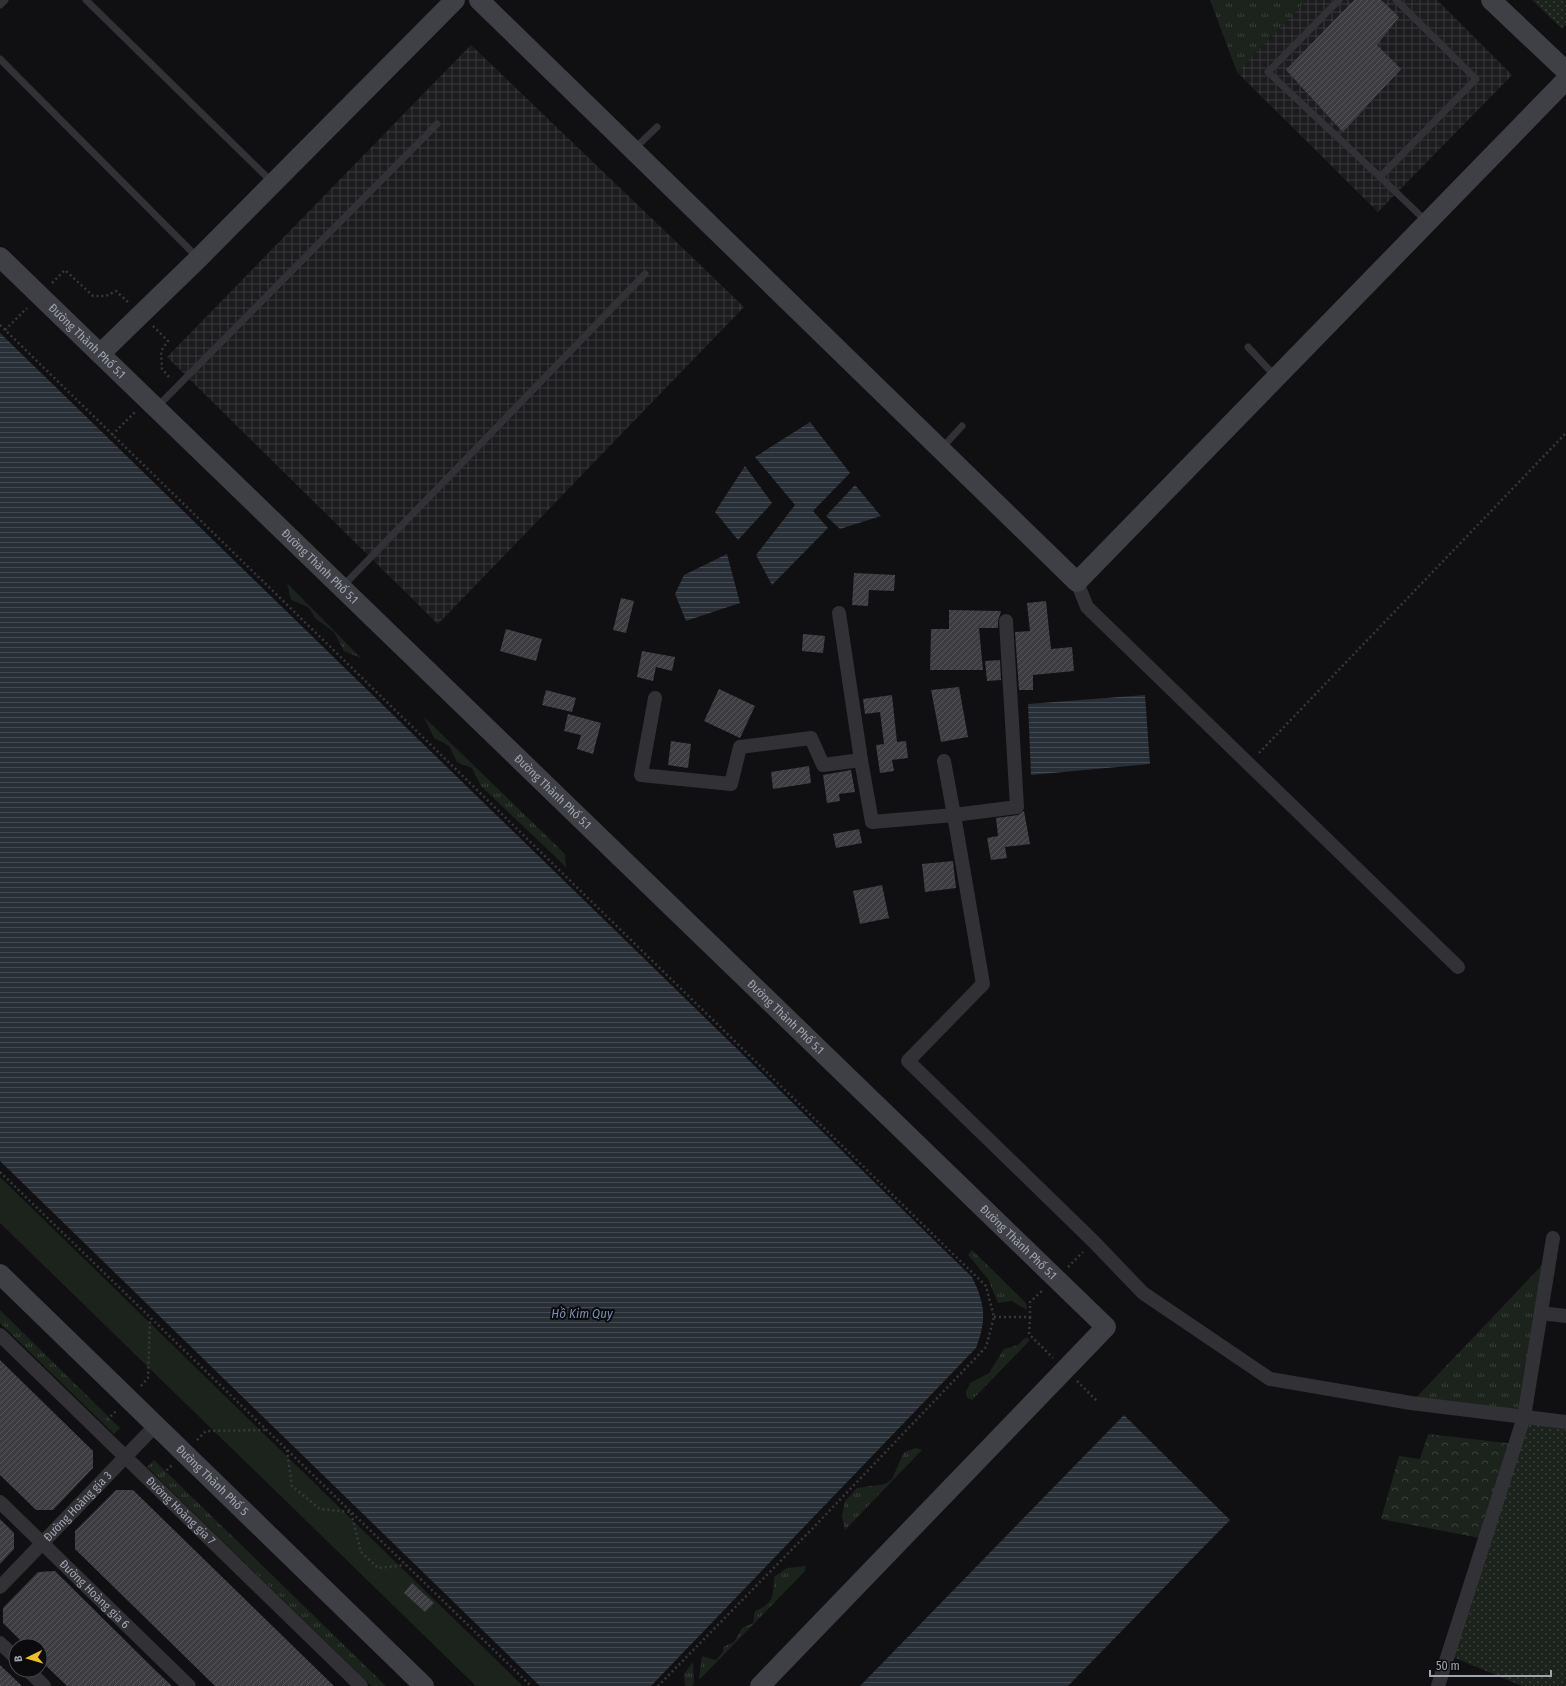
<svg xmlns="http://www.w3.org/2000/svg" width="1566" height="1686" font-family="'Fira Sans Condensed',sans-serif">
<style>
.industrial{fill:url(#industrial-grid)}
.grass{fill:url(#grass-tufts)}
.forest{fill:url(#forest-crowns)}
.park{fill:#1c231d}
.garden{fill:url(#garden-dots)}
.water{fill:url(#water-rules)}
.building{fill:url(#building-hatch)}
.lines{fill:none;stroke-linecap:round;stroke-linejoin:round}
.path{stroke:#37383d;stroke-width:2.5;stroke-dasharray:2 3;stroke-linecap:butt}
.lane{stroke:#313136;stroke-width:7}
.street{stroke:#313136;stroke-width:14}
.secondary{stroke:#3f4045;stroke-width:20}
.labels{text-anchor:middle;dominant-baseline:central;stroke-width:4;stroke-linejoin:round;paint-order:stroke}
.street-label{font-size:12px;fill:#a1a4b1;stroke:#0b0a0c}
.water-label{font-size:13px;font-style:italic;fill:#788fad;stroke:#0b0a0c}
</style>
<defs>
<pattern id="industrial-grid" width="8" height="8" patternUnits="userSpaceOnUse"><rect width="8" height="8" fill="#1c1b1e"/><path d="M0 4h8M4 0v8" fill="none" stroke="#3a393c"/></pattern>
<pattern id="grass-tufts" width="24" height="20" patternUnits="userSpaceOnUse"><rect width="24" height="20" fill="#1c231d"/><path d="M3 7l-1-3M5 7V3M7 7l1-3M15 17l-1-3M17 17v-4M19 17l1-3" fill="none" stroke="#3a403b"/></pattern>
<pattern id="forest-crowns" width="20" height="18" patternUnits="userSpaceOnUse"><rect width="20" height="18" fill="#1c231d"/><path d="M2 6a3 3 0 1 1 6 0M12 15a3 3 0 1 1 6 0" fill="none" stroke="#3a403b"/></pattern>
<pattern id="garden-dots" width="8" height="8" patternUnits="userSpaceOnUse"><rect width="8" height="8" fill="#1c231d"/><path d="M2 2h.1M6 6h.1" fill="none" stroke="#3a403b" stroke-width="1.8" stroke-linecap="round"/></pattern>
<pattern id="water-rules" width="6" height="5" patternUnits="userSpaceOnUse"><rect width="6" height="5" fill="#282f36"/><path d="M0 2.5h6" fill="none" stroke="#444a51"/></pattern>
<pattern id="building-hatch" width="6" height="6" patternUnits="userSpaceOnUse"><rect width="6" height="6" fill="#3c3c41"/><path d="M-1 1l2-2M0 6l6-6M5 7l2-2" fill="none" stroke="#55555a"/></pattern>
</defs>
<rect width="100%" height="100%" fill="#100f11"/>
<g class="industrial">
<path d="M1307 0H1437L1512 75 1378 212 1237 72Z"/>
<path d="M471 45 744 307 438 624 167 357Z"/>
</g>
<g class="grass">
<path d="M1210 0H1307L1237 72Z"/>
<path d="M287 583 361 658 344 651 334 632 316 619 308 607 291 600Z"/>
<path d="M424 717 565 854 566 867 481 786 472 768 457 762 449 746 434 738Z"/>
<path d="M972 1250 1026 1303 1027 1310 1012 1301 998 1303 988 1279 968 1255Z"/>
<path d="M1544 1263 1524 1417 1411 1403Z"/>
<path d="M0 1310 120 1428 114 1434 0 1323Z"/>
<path d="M1026 1337 1030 1340 972 1400 967 1398 966 1392 970 1383 989 1373 1004 1349 1018 1345Z"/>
<path d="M916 1448 922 1450 845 1530 842 1516 845 1501 857 1488 885 1484 892 1479 904 1452Z"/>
<path d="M154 1460 386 1686H371L147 1467Z"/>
<path d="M806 1566 805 1571 700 1679 699 1678 702 1656 716 1660 723 1652V1647L734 1642 742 1628 753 1623 755 1611C774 1603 773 1597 774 1577L787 1568Z"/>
<path d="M693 1662 694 1684 692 1686H685L684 1674Z"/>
</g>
<path class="forest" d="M1428 1434 1515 1444 1485 1539 1381 1519 1399 1456 1420 1459Z"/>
<path class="park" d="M0 1177 523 1686H476L0 1223Z"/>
<g class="garden">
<path d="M1532 0H1566V25L1562 29Z"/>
<path d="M1524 1417 1566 1422V1686H1522L1448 1655Z"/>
</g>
<g class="water">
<path d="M0 333 972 1277C985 1304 987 1319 976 1348L651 1686H540L0 1161Z"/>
<path d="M810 422 850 473 813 511 828 528 772 585 756 555 795 505 755 457Z"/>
<path d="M745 466 772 503 738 540 715 512Z"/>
<path d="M855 485 881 516 840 529 826 516Z"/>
<path d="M727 554 740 603 686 621 675 594 684 575Z"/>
<path d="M1145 695 1150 764 1031 775 1028 704Z"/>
<path d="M1124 1415 1230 1520 1068 1686H860Z"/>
</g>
<g class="building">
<path d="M1354 0H1381L1399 17 1377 45 1401 69 1343 132 1286 70Z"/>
<path d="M854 573 895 575 894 591 869 590 868 606 852 605Z"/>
<path d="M621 598 634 601 626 633 613 630Z"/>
<path d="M1046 601 1051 649 1072 647 1074 671 1033 675V690H1019L1015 632 1030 631 1027 603Z"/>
<path d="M949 610 1001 611 998 621V628H979L983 670H930L931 629H949Z"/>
<path d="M506 629 542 639 536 661 500 651Z"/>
<path d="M803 634 825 636 823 653 802 651Z"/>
<path d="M642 651 675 657 672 671 656 667 653 681 637 677Z"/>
<path d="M1000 660 1001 680 987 681 985 661Z"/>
<path d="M959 687 968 737 941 742 931 690Z"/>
<path d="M719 689 755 706 740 738 704 721Z"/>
<path d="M546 690 576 698 572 712 542 705Z"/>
<path d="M892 695 897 742 906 741 908 758 892 760 894 771 880 773 876 745 884 744 880 712 865 714 863 699Z"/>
<path d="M568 714 601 723 593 754 577 749 581 735 564 731Z"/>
<path d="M671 741 691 744 688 768 668 765Z"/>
<path d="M809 766 811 783 773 789 771 772Z"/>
<path d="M851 770 855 792 839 794 840 801 827 803 823 775Z"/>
<path d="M1024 811 1030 844 1005 847 1007 858 991 860 987 838 998 836 996 818 1018 815Z"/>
<path d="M859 829 862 843 836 848 833 834Z"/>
<path d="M953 861 956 888 925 892 922 864Z"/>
<path d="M882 885 889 918 860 924 853 891Z"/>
<path d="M0 1360 93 1451V1468L53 1510H36L0 1475Z"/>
<path d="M116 1490H133L334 1686H215L75 1549V1531Z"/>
<path d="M0 1519 14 1533V1549L0 1564Z"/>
<path d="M55 1571 155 1670 172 1686H67L40 1660V1646H26L3 1623V1608L38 1572Z"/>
<path d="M412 1583 434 1603 425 1612 404 1593Z"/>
<path d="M0 1665 22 1686H0Z"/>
</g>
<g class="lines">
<g class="path">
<path d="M52 283 65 270 93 296H106L116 291 128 302"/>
<path d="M0 325 986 1286 994 1317 986 1347 811 1530 658 1686"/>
<path d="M153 326 168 341 161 351 162 369 170 378 169 379"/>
<path d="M5 330 27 308"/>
<path d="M112 435 135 412"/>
<path d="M1259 753 1566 433"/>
<path d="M0 1172 531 1686"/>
<path d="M1068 1267 1083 1252"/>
<path d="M994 1317H1030V1302L1042 1291"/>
<path d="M1030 1317 1029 1334 1053 1358"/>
<path d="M1077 1381 1098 1402"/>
<path d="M141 1386 148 1378 150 1318"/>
<path d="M107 1420 116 1411"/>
<path d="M197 1440 206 1431 266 1430"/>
<path d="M287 1450 292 1486 320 1509 351 1512 361 1552 378 1568 405 1565"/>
<path d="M163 1474 172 1465"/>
</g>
<g class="lane">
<path d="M86 0 273 183"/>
<path d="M1339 0 1268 72 1380 177 1427 222"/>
<path d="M0 5 5 0"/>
<path d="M0 59 197 257"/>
<path d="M634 149 657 127"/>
<path d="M1380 177 1476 79 1396 0"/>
<path d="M1248 347 1275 376"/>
<path d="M156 408 437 124"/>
<path d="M942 448 962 426"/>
<path d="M342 587 645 274"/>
</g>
<g class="street">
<path d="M1077 582 1087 607 1458 967"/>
<path d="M839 613 861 760"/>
<path d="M655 698 641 775 731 784 740 747 811 738 823 765 861 760 872 822 954 815 983 984 908 1061 1094 1242 1143 1293 1270 1379 1411 1403 1566 1422"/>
<path d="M944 761 954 815 1017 807 1006 621"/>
<path d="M1541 1313 1566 1316"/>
<path id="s1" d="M0 1335 361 1686"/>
<path id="s2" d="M0 1502 189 1686"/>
<path id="s3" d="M0 1587 156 1425"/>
<path d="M0 1643 16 1658"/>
<path d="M28 1670 44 1686"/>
<path d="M1438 1686 1524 1417 1553 1238"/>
</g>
<g class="secondary">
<path d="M479 0 1077 582 1566 80"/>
<path d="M1491 0 1566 71"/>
<path id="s4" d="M0 257 1106 1327 760 1686"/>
<path d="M100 354 199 258 455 0"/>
<path id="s5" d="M0 1274 424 1686"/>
</g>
</g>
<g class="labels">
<g class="street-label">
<text stroke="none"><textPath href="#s4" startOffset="121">Đường Thành Phố 5.1</textPath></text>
<text stroke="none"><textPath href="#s4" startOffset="445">Đường Thành Phố 5.1</textPath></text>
<text stroke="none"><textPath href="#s4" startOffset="769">Đường Thành Phố 5.1</textPath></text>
<text stroke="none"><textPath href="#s4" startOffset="1093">Đường Thành Phố 5.1</textPath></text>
<text stroke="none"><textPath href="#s4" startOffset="1417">Đường Thành Phố 5.1</textPath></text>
<text stroke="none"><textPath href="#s5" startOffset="296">Đường Thành Phố 5</textPath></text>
<text stroke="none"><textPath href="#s3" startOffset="112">Đường Hoàng gia 3</textPath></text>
<text stroke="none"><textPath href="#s1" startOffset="252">Đường Hoàng gia 7</textPath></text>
<text stroke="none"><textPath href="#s2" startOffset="132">Đường Hoàng gia 6</textPath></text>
</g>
<g class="water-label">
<text x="582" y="1313">Hồ Kim Quy</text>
</g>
</g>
<g transform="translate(28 1658) rotate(265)"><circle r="19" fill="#0b0a0c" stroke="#47484e"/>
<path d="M0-3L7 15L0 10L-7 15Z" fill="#ecbe2c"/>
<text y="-6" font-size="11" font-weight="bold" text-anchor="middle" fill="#a1a4b1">B</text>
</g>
<path d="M1430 1670v6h121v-6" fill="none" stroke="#a1a4b1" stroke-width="2"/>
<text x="1436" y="1670" font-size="12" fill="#a1a4b1" stroke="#0b0a0c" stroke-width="3" paint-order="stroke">50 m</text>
</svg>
